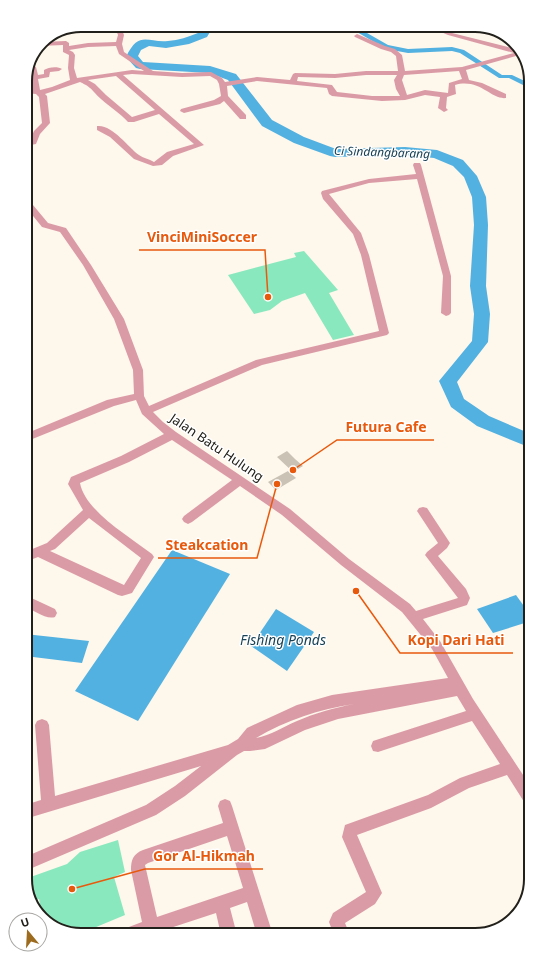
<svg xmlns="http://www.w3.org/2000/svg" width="556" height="960" font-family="'Noto Sans',sans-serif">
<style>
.green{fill:#8ae8be}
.water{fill:#52b1e0}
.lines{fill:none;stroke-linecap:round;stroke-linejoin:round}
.canal{fill:#52b1e0;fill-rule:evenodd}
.river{fill:#52b1e0;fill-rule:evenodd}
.building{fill:#cac2b4}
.minor{fill:#db9ba6;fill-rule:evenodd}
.labels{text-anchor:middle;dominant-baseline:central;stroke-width:3;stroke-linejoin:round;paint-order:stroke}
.far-water-label{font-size:12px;font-style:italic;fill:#194256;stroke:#fff}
.street-label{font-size:13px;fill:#22201a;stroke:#fff}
.water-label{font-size:14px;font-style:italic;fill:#194256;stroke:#fff}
.rim{fill:none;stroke:#22201a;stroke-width:2}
.leader{fill:none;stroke:#e8590c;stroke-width:1.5}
.callout-dot{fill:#e8590c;stroke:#fff;stroke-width:1.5}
.callout-label{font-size:14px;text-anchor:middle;font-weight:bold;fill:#e8590c;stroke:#fff;stroke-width:3;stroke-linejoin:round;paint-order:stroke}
</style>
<rect width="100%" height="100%" fill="#fef7ec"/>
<g class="green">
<path d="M304 251 338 290 329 293 354 335 333 340 305 293 282 301 270 310 254 314 228 275 296 257 294 253Z"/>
<path d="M118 840 125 872 114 877 125 915 77 935C50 925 44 929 39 899L30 902 25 879 67 864 80 852Z"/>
</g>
<g class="water">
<path d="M172 550 230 574 138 721 75 691Z"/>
<path d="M516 595 531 616V621L493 633 477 609Z"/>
<path d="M276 609 314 632 287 671 251 646Z"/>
<path d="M25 634 89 641 82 663 25 656Z"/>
</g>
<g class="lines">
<path class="canal" d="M345 25H353L388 45 408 49 452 47 464 50 502 75H512L531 84V89L509 78H499L460 53 452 51 408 53 386 49Z"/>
<path class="river" d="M202 25H214L207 37 189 44 166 48 149 46 141 50 138 56 143 62 210 66 236 74 272 120 304 137 336 149 405 147 437 150 463 160 477 176 486 197 488 225 486 286 490 314 488 342 457 382 464 399 489 416 531 434V448L477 426 451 407 439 381 472 341 474 314 470 286 474 225 472 197 464 177 453 166 434 158 405 155 335 157 330 156 294 143 262 126 228 80 209 73 140 69 136 68 126 57C139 30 147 43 168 41 179 40 188 37 198 33Z"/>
</g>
<g class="building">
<path d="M287 451 295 459 303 466 293 472 277 457Z"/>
<path d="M288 471 296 478 276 490 268 482Z"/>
</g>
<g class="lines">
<g class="minor">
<path d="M114 25H120L124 35 122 44 124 52 153 71 182 73 211 72 222 78 225 82 257 77 290 80 293 74 295 73 335 74 366 71H398L396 56 391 52 381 49 355 37 354 36 357 34 385 46 395 49 402 55 405 71 462 67 514 53 448 35 425 25H434L452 33 520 50 523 54 466 70 469 80 482 83 506 94V98C491 100 480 78 455 85L456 94 447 97 446 108 448 110 444 112 438 108 440 97 425 95 405 100 382 101 332 96 329 94 327 88 257 81 227 86 228 96 246 115V119H240L224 101 220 104 184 113 180 111 181 109 214 100 221 96 219 84 217 80 210 76 182 77 132 74 123 75 204 145 173 156 162 165 153 166 134 159 110 137 97 130V126C112 124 128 147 139 155 143 158 149 159 154 162L167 152 194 144 159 114 134 122H128C120 113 110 107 101 99 92 91 93 88 80 82L45 94 47 96 50 123 40 134 36 144 25 146V142L30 140 34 131 42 123 39 97 36 94 25 93V89H33L29 68 31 64 36 67 38 75 44 74V70C48 67 58 66 62 69L59 71 50 72 49 77 38 79 40 90 52 87 70 80 68 68 69 55 63 52V45L40 46 41 42 66 41 69 43V46L88 43 116 42 118 35ZM116 46 119 54 144 71 132 70 77 78 74 68 75 55 73 52 69 50 88 47ZM459 71 462 79 449 83 448 93 425 90 407 95 402 80 404 75ZM366 75H397L394 80 396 89 400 96H372L337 92 332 85 297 81 298 77 335 78ZM116 76 155 110 132 117 106 95 95 84 88 80Z"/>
<path d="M414 163H420L421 165 451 276V313L449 315 446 316 441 313 443 276 417 179 369 183 329 194 361 233 369 255 389 333 387 335 262 365 153 412 163 422 176 432 290 509 349 559 410 604 416 611 458 598 425 555 427 552 438 543 417 511 419 508 423 507 427 508 450 543 447 548 438 556 466 589 470 598 467 605 423 619 440 641 473 699 531 787V807L526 805 507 775 469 788 431 808 357 835 382 893 375 904 345 923 350 935H334L329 922 333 913 366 892 342 837 345 825 428 795 460 778 500 764 472 721 378 752 373 751 371 746 373 741 466 711 457 696 338 719 305 730 265 749 250 751H244L237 755 185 796 156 815 25 871V857L146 805 175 786 201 766 25 819V805L41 800 35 725 37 721 42 719 47 721 49 725 55 796 228 745 238 739 247 728 297 705 332 695 448 678 432 649 402 612 341 565 282 515 240 486 192 522 188 524 184 522 182 519 184 516 232 480 172 440 129 462 80 483C85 511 130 537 152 554L154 557 132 593 122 596 118 595 38 557 25 562V552L47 543 83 510 68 484 71 477 121 456 164 434 142 414 136 400 114 406 25 442V434L107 400 134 394 133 370 114 319 83 265 60 232 42 227 25 206V199H28L48 223 66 228 91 265 124 319 143 370 144 396 149 406 256 360 379 331 361 255 353 234 323 199 321 193 322 191 369 179 416 174 413 165ZM89 518 141 558 124 585 50 551 55 549ZM354 704C334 708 315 713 297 721 283 727 271 735 256 738 287 720 319 709 354 704Z"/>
<path d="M25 595 55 609 57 613 55 617C46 620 33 610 25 606Z"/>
<path d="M225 799 230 801 232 806 273 935H257L247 902 230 908 237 935H221L216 913 149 935H118L121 930 142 922 131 870C131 860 133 854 143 850L223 823 218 806 220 801ZM227 836 243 888 157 917 145 865 148 863Z"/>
</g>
</g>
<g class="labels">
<g class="far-water-label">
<text transform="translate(382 152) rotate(2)">Ci Sindangbarang</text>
</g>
<g class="street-label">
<text transform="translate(217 447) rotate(34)">Jalan Batu Hulung</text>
</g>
<g class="water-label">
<text x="283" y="639">Fishing Ponds</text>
</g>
</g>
<path d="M0 0H556V960H0ZM81 32H475A49 49 0 0 1 524 81V879A49 49 0 0 1 475 928H81A49 49 0 0 1 32 879V81A49 49 0 0 1 81 32Z" fill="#fff" fill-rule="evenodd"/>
<path class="rim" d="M81 32H475A49 49 0 0 1 524 81V879A49 49 0 0 1 475 928H81A49 49 0 0 1 32 879V81A49 49 0 0 1 81 32Z"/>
<path class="leader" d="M268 297L265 250H139M293 470L337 440H434M277 484L257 558H158M356 591L400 653H513M72 889L145 869H263"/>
<g class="callout-dot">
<circle cx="268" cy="297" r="4"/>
<circle cx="293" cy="470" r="4"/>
<circle cx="277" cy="484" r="4"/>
<circle cx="356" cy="591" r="4"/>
<circle cx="72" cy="889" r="4"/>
</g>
<g class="callout-label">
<text x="202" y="242">VinciMiniSoccer</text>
<text x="386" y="432">Futura Cafe</text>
<text x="207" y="550">Steakcation</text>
<text x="456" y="645">Kopi Dari Hati</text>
<text x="204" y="861">Gor Al-Hikmah</text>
</g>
<g transform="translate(28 932) rotate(342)"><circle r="19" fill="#ffffff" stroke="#a7a6a3"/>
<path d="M0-3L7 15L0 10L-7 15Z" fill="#9c6b1e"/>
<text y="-6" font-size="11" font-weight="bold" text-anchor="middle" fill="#22201a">U</text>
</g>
</svg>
